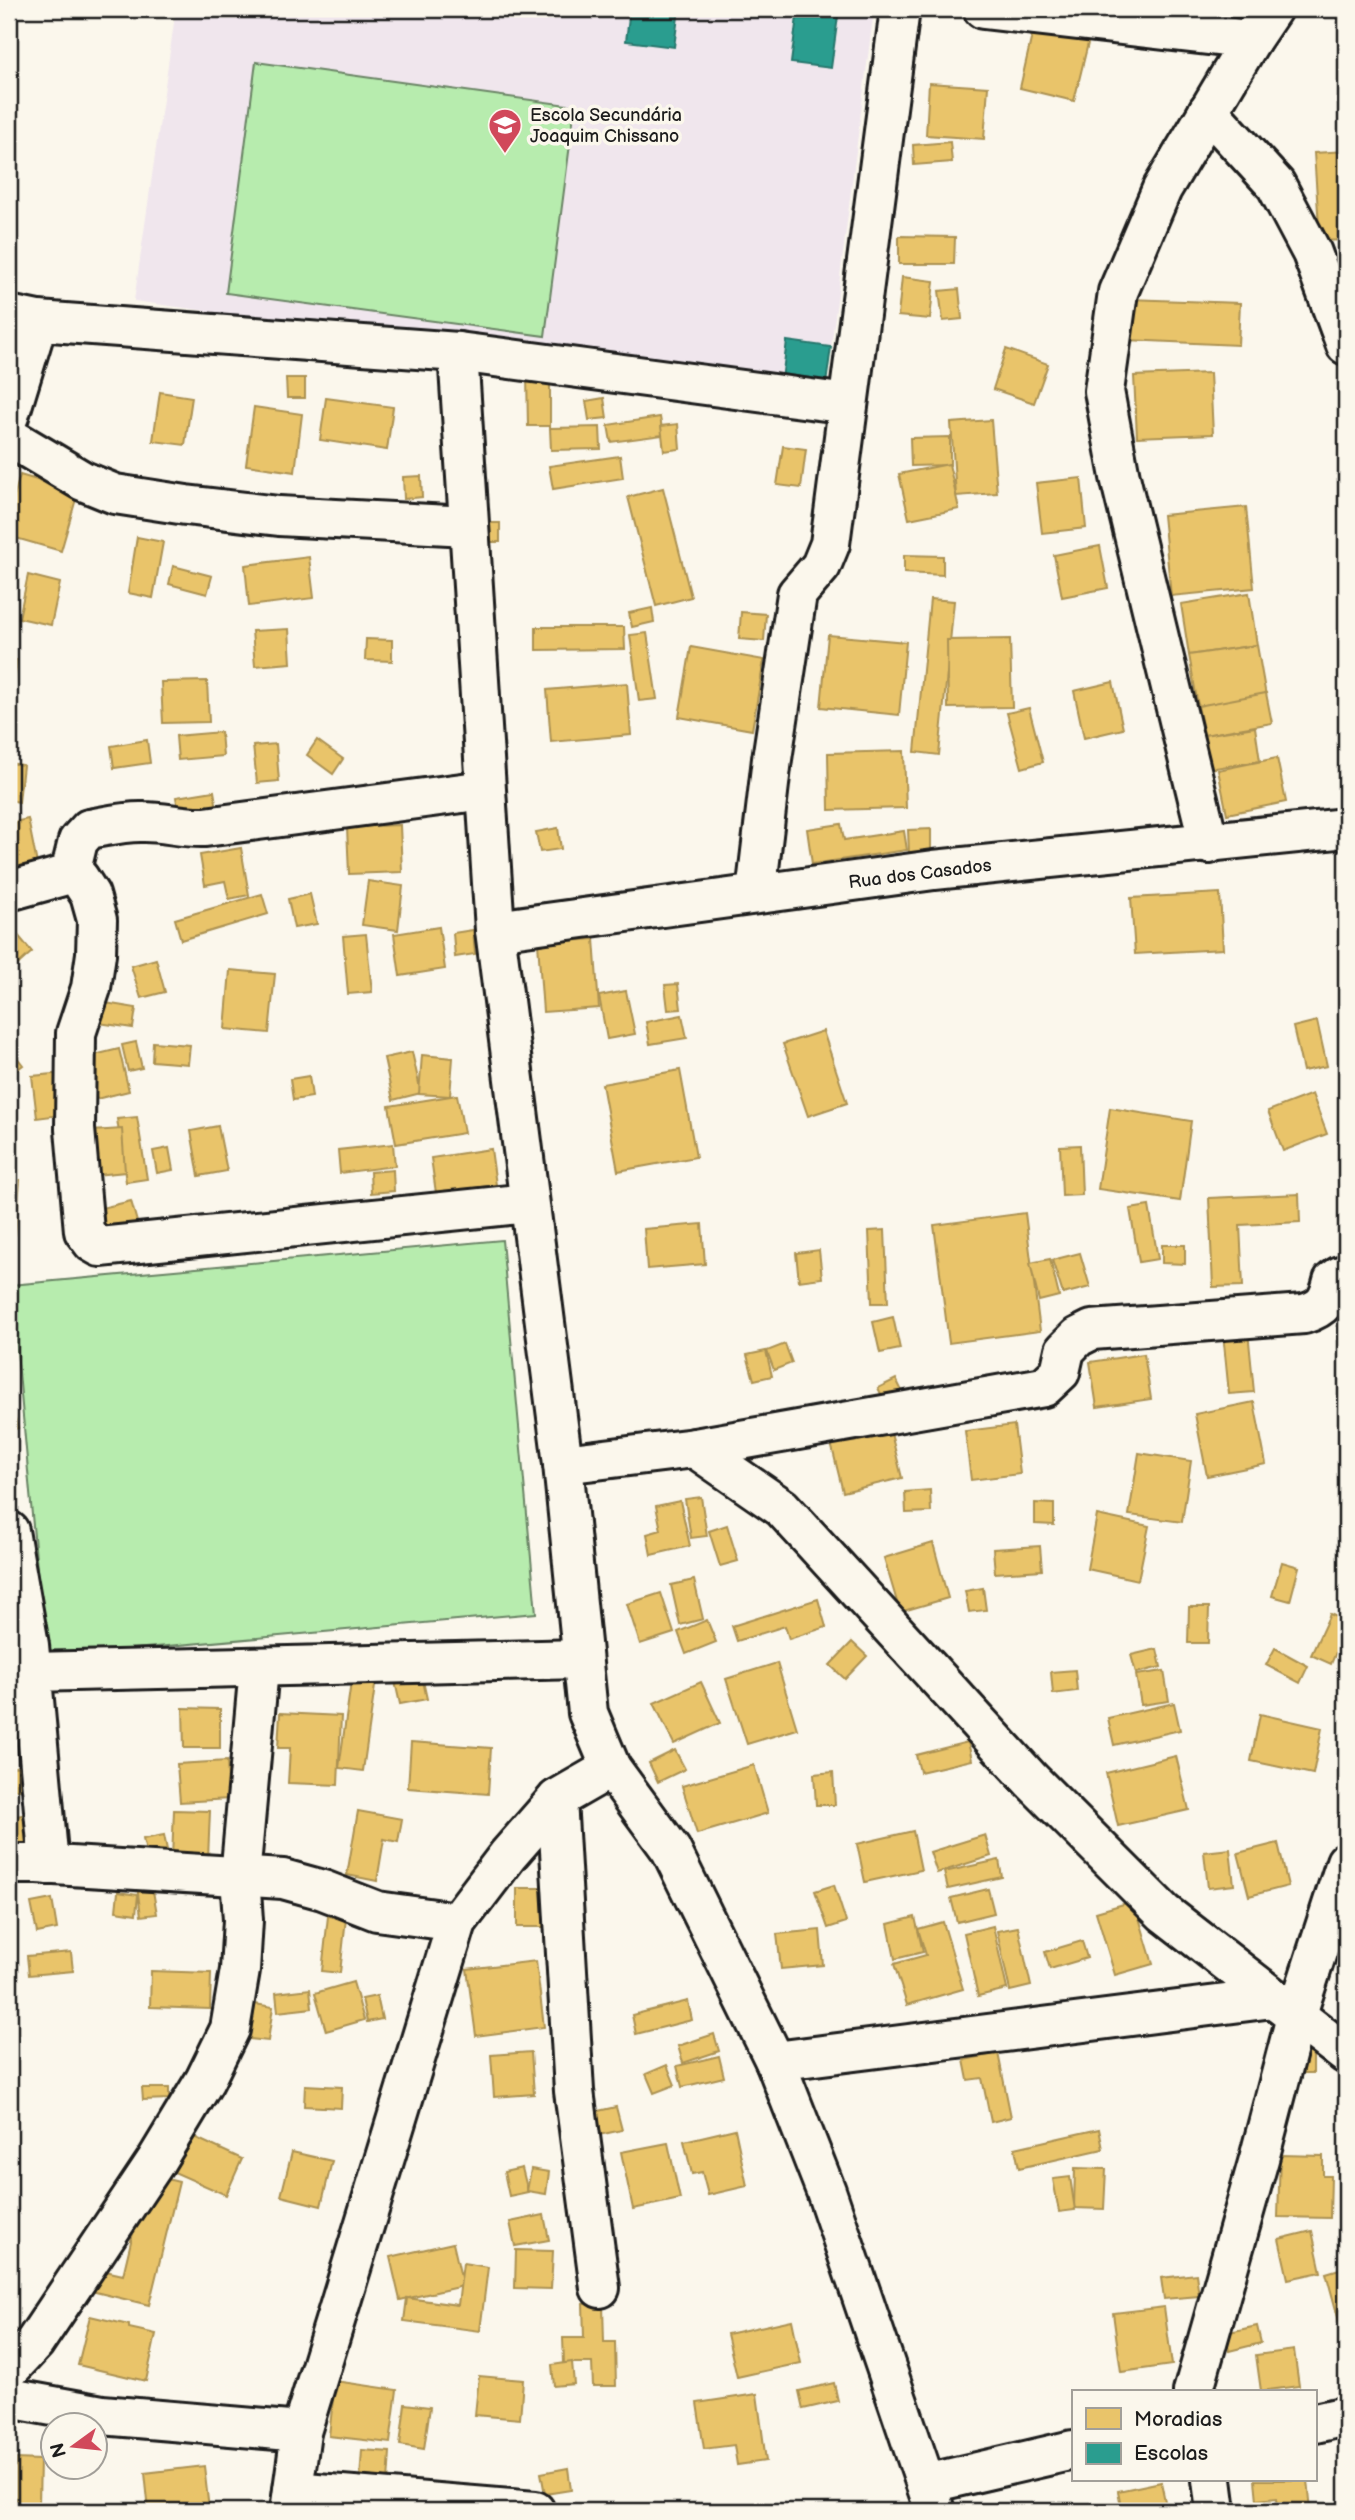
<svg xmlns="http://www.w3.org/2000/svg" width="1355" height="2520" font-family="'Balsamiq Sans',sans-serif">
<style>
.built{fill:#f0e6ed}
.green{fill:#b7ecae;stroke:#6a8465;stroke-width:2}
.homes{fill:#e9c46a;stroke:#ac9253;stroke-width:2}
.schools{fill:#2a9d8f;stroke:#26766c;stroke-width:2}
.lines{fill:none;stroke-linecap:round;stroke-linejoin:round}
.minor-casing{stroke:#1c1c1c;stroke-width:44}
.minor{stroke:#fbf7ec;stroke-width:38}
.labels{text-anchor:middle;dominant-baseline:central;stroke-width:7;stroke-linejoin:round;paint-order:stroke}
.poi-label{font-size:18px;fill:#1c1c1c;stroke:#fbf7ec;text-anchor:start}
.street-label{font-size:18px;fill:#1c1c1c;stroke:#fbf7ec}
</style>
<rect width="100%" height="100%" fill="#fbf7ec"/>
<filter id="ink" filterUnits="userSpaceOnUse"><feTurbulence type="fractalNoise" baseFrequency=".0143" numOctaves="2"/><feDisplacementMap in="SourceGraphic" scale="14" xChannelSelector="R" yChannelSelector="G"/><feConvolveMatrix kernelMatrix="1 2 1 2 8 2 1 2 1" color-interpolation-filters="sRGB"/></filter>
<g filter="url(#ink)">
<path class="built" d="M176 9H874L825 395 134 301Z"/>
<g class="green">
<path d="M256 62 575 106 545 336 226 293Z"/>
<path d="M502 1240 536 1613 45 1657 11 1285Z"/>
</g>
<g class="homes">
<path d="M1341 11H1346V77H1344Z"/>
<path d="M1035 22 1090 35 1074 101 1020 88Z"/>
<path d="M929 83 988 87 984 139 926 135Z"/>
<path d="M950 142 952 162 914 165 913 145Z"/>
<path d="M1346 151V240L1320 241 1314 153Z"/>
<path d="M899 236 955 237 954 264H899Z"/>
<path d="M902 277 934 281 930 319 898 316Z"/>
<path d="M959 289 962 319 943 321 939 291Z"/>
<path d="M1128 299 1240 303 1238 345 1127 340Z"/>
<path d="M1006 349 1048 364 1034 403 993 389Z"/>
<path d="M1210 373 1213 434 1137 437 1134 376Z"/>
<path d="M527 376H550V426H528Z"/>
<path d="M286 378H305V398H287Z"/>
<path d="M160 392 192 397 185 445 153 441Z"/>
<path d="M326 398 393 407 387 450 320 440Z"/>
<path d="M604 398 607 418 589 420 586 401Z"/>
<path d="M254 407 302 414 295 472 246 465Z"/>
<path d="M660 417 663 435 611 442 608 425Z"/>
<path d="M991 420 997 493 956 496 951 423Z"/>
<path d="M678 424 680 449 664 451 661 426Z"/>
<path d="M600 427 601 449 551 450 550 428Z"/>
<path d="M950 437V465L911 466 910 438Z"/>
<path d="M783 446 806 449 801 488 777 485Z"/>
<path d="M620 456 623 478 553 489 549 466Z"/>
<path d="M949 464 959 509 909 519 899 474Z"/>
<path d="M20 475 78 492 61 551 9 536V515Z"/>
<path d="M421 476 422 497 404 499 403 477Z"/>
<path d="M1081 478 1086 528 1042 533 1036 483Z"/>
<path d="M663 488 691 597 656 606 628 497Z"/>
<path d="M1246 507 1254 588 1171 596 1163 515Z"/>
<path d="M473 523H500V542H474Z"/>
<path d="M137 537 163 542 153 598 128 593Z"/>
<path d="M1100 546 1108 588 1062 597 1054 555Z"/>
<path d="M904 555 943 556V575L904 573Z"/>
<path d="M309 557 314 598 249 606 245 565Z"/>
<path d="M173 566 212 576 207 594 169 584Z"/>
<path d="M28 575 60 583 51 625 19 618Z"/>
<path d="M1249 593 1257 645 1189 655 1181 604Z"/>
<path d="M930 599 954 601 939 755 915 752Z"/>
<path d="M652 608 654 622 632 627 629 613Z"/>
<path d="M741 612 766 614 764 641 739 639Z"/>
<path d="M536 627H624L625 649 536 650Z"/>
<path d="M289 629 291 663 255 666 252 631Z"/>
<path d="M647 633 657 699 639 701 630 635Z"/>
<path d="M828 635 906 642 899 715 821 707Z"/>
<path d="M366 639 392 640V661L365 660Z"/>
<path d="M1010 639 1012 707 948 708 947 640Z"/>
<path d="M1257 645 1266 696 1198 706 1189 655Z"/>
<path d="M691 647 764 660 752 730 679 717Z"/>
<path d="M9 659 17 660 11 709H9Z"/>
<path d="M207 681 209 722 163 723 161 682Z"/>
<path d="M1113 682 1123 729 1084 738 1074 691Z"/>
<path d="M627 683 631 735 551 742 547 690Z"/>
<path d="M1266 693 1272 723 1204 735 1198 706Z"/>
<path d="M1029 708 1043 762 1022 768 1007 713Z"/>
<path d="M1255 727 1260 761 1209 769 1204 735Z"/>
<path d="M221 732 223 756 178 760 176 736Z"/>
<path d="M147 740 150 763 114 768 111 746Z"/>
<path d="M317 740 343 759 333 774 307 755Z"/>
<path d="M276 744 279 781 257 783 253 746Z"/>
<path d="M904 751 906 808 829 810 828 753Z"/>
<path d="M1277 758 1286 802 1227 814 1218 770Z"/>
<path d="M9 763 23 765 19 802 9 800Z"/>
<path d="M214 791 217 809 179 815 176 797Z"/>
<path d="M28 819 37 864 9 869V823Z"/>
<path d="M841 824 844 840 904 831 907 850 812 864 807 829Z"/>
<path d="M400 825 402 872 349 874 347 827Z"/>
<path d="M558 828 561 849 540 852 536 832Z"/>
<path d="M931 829V854H909L908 830Z"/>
<path d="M241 848 249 895 229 899 225 881 205 885 200 855Z"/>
<path d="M368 881 403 886 398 930 362 925Z"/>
<path d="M1220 893 1223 949 1135 954 1131 898Z"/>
<path d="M262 894 268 914 181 940 175 919Z"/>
<path d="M310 894 317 924 294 928 288 899Z"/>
<path d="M11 927 32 952 14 968 9 962V929Z"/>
<path d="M439 927 445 969 400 976 394 934Z"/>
<path d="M473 930 475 954 455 957 453 933Z"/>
<path d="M366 934 372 992 348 994 343 936Z"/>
<path d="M594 939 599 1008 543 1012 538 943Z"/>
<path d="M156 959 165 992 141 998 131 966Z"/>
<path d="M230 970 275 974 269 1033 225 1029Z"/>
<path d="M678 984 681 1009 668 1010 665 985Z"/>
<path d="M626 991 635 1034 607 1039 599 996Z"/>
<path d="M87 1000 136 1008 133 1028 85 1021Z"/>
<path d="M682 1015 687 1038 650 1044 646 1022Z"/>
<path d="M1317 1021 1327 1066 1303 1071 1293 1027Z"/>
<path d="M823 1031 847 1103 808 1116 783 1044Z"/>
<path d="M136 1042 142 1068 128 1071 122 1045Z"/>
<path d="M153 1042 190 1045 188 1064 152 1061Z"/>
<path d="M9 1047 23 1065 9 1076Z"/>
<path d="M119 1049 129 1091 88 1101 78 1059Z"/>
<path d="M412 1052 421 1093 393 1100 384 1058Z"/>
<path d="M422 1055 453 1058 450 1096 419 1094Z"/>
<path d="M680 1070 696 1157 618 1171 602 1084Z"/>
<path d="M64 1073 68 1114 37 1118 32 1076Z"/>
<path d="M309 1076 312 1097 293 1100 290 1079Z"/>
<path d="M1312 1094 1327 1134 1283 1151 1268 1111Z"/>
<path d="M457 1095 464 1133 396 1144 389 1106Z"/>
<path d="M1110 1108 1191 1121 1180 1201 1098 1189Z"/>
<path d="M137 1117 147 1179 126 1182 117 1119Z"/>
<path d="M218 1126 227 1171 199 1176 191 1131Z"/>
<path d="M122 1129 125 1172 96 1175 92 1131Z"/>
<path d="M393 1144 395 1166 340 1173 338 1150Z"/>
<path d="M1080 1145 1082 1195 1062 1196 1060 1146Z"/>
<path d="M169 1148 173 1170 157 1173 153 1151Z"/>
<path d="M491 1149 496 1185 436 1193 431 1158Z"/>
<path d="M393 1170 394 1191 371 1193 370 1172Z"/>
<path d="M9 1180H20L15 1235H9Z"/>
<path d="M1299 1194 1300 1222 1240 1225 1243 1286 1213 1287 1209 1198Z"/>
<path d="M131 1201 137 1222 93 1232 89 1211Z"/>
<path d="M1149 1206 1158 1259 1139 1262 1130 1209Z"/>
<path d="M1025 1213 1040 1331 949 1343 934 1225Z"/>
<path d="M702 1224 705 1264 647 1269 644 1229Z"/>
<path d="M885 1230 888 1303H872L869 1231Z"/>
<path d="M1162 1245H1185V1264L1162 1263Z"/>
<path d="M819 1250 822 1278 799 1281 796 1253Z"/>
<path d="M1080 1253 1090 1287 1063 1294 1052 1260Z"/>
<path d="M1050 1259 1059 1296 1039 1301 1030 1263Z"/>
<path d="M893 1317 900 1349 880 1353 873 1322Z"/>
<path d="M1248 1331 1254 1392 1229 1394 1223 1333Z"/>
<path d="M785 1344 792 1363 774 1370 767 1351Z"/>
<path d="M766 1351 772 1376 754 1380 747 1355Z"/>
<path d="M1144 1354 1151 1399 1097 1407 1090 1362Z"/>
<path d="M896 1379 902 1391 884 1400 878 1388Z"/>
<path d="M9 1396 18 1428 9 1431Z"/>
<path d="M1254 1402 1266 1464 1207 1476 1195 1414Z"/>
<path d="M1014 1425 1020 1474 971 1480 965 1431Z"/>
<path d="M890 1429 902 1478 843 1492 831 1443Z"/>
<path d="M1139 1453 1191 1461 1182 1522 1129 1515Z"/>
<path d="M930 1490 931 1512 906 1513 905 1492Z"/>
<path d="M701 1497 707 1536 691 1538 685 1499Z"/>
<path d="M680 1501 690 1546 651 1555 647 1534 661 1530 656 1506Z"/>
<path d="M1035 1503 1054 1504V1525L1035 1524Z"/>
<path d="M1097 1515 1149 1526 1138 1580 1087 1569Z"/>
<path d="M727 1525 738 1561 720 1566 709 1531Z"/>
<path d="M933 1543 948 1598 900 1612 884 1558Z"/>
<path d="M1040 1546 1042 1570 995 1573 993 1549Z"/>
<path d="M1282 1562 1299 1567 1290 1601 1272 1596Z"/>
<path d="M694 1580 703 1619 680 1625 671 1585Z"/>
<path d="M983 1588 986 1610 969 1612 965 1591Z"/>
<path d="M661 1593 674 1633 640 1644 627 1604Z"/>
<path d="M818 1599 826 1627 789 1639 785 1626 737 1641 732 1626Z"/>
<path d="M1189 1607H1209L1208 1643H1188Z"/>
<path d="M1330 1614 1346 1621V1629L1331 1664 1311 1655Z"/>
<path d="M707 1620 716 1642 686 1654 678 1632Z"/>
<path d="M852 1642 867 1656 845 1679 830 1665Z"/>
<path d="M1275 1648 1308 1666 1300 1683 1266 1665Z"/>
<path d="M1157 1649 1161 1667 1136 1673 1131 1655Z"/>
<path d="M777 1663 797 1729 747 1744 726 1679Z"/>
<path d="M1075 1670 1077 1691 1053 1694 1051 1672Z"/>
<path d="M1164 1671 1169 1701 1141 1705 1136 1675Z"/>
<path d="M421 1672 427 1699 400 1704 394 1677Z"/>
<path d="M352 1675 376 1679 363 1771 339 1768Z"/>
<path d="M701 1682 720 1723 674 1744 654 1703Z"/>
<path d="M1174 1703 1180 1730 1114 1745 1108 1718Z"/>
<path d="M183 1708 220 1709V1748H184Z"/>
<path d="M280 1713 341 1716 338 1785 288 1783 290 1748H278Z"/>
<path d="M1260 1714 1322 1728 1313 1774 1251 1761Z"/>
<path d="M411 1742 491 1748 488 1794 408 1788Z"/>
<path d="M968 1742 972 1760 920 1772 916 1755Z"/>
<path d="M675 1750 685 1769 658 1782 649 1763Z"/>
<path d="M1176 1756 1189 1810 1118 1826 1106 1773Z"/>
<path d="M227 1761 229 1799 180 1802 177 1764Z"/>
<path d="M24 1765 28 1788 9 1790V1768Z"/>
<path d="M754 1765 768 1813 697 1834 682 1786Z"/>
<path d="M833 1772 835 1805H816L814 1774Z"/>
<path d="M174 1810 210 1811 208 1859 172 1858Z"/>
<path d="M358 1811 402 1819 398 1842 384 1839 377 1881 347 1875Z"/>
<path d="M29 1814 34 1849 11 1853 9 1817Z"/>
<path d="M913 1831 921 1870 865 1882 857 1844Z"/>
<path d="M164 1835 168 1855 148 1860 143 1839Z"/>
<path d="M985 1835 991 1856 937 1873 930 1852Z"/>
<path d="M1278 1843 1288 1886 1249 1896 1238 1853Z"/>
<path d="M1230 1849 1234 1885 1208 1888 1204 1852Z"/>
<path d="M999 1860 1002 1877 948 1889 944 1872Z"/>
<path d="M152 1885 157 1914 141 1916 137 1887Z"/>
<path d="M834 1885 846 1922 828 1928 815 1891Z"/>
<rect x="517" y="1888" width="36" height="39"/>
<path d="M988 1889 994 1913 957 1922 951 1898Z"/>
<path d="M118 1892 138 1895 136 1914 116 1911Z"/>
<path d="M52 1899 57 1929 37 1933 31 1903Z"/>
<path d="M1134 1901 1153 1964 1115 1975 1096 1912Z"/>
<path d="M328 1916 346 1918 340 1973 322 1971Z"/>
<path d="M915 1917 923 1952 895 1959 888 1924Z"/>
<path d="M943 1922 963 1989 907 2005 894 1964 926 1955 918 1929Z"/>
<path d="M993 1926 1007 1989 978 1996 964 1933Z"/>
<path d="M1018 1927 1031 1986 1010 1991 997 1931Z"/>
<path d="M820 1930 823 1965 781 1969 777 1934Z"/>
<path d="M1082 1941 1087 1958 1050 1969 1045 1952Z"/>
<path d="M71 1952 73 1971 29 1975 27 1956Z"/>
<path d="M536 1961 544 2027 476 2036 467 1969Z"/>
<path d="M151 1971 211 1973 210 2009 150 2007Z"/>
<path d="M353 1982 364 2020 326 2031 315 1993Z"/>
<path d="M310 1989 312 2008 278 2012 276 1993Z"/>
<path d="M377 1996 382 2019 367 2022 362 1999Z"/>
<path d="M688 2001 692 2020 636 2034 632 2015Z"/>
<path d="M255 2004 273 2007 268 2041 250 2039Z"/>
<path d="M714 2034 719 2051 683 2063 678 2046Z"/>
<rect x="1293" y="2047" width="20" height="26"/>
<path d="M531 2052 534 2094 494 2097 491 2055Z"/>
<path d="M998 2053 1011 2117 991 2122 982 2078 968 2080 964 2060Z"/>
<path d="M719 2056 724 2077 682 2087 677 2066Z"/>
<path d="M667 2065 675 2085 654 2093 646 2074Z"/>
<path d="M305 2085 342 2087 341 2108 304 2106Z"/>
<path d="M142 2088H169V2099L143 2100Z"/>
<path d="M616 2107 622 2130 585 2138 580 2115Z"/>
<path d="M735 2129 747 2186 708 2195 702 2172 692 2174 684 2141Z"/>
<path d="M1099 2129 1103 2149 1019 2168 1015 2148Z"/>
<path d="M181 2131 242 2159 226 2195 165 2168Z"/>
<path d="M668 2143 680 2199 633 2209 621 2152Z"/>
<path d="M292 2152 332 2161 321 2206 281 2196Z"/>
<path d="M1280 2155 1323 2156V2176H1331L1330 2218 1278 2217Z"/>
<path d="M522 2168 528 2192 509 2196 504 2172Z"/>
<path d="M1075 2168 1106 2169 1104 2209 1074 2208Z"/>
<path d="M531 2169 549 2172 546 2194 527 2191Z"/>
<path d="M147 2174 179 2182 149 2305 87 2290 92 2268 123 2275Z"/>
<path d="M1070 2177 1075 2210 1059 2212 1053 2179Z"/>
<path d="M544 2215 549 2240 515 2246 510 2222Z"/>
<path d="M1312 2231 1321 2272 1288 2279 1279 2239Z"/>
<path d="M453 2243 463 2286 400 2300 390 2257Z"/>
<path d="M516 2250 553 2251 551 2289 515 2288Z"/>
<path d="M463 2263 488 2267 480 2331 404 2321 407 2298 458 2305Z"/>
<path d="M1346 2267V2330L1342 2332 1326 2273Z"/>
<path d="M1196 2274 1199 2296 1164 2299 1161 2278Z"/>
<path d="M583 2304H603L604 2342H615L616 2386H593L592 2363H564L563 2338H584Z"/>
<path d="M1164 2307 1172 2365 1121 2372 1113 2313Z"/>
<path d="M90 2316 129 2325V2328L156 2334 146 2381 78 2365Z"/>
<path d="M792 2320 801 2363 737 2377 727 2334Z"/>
<path d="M1257 2326 1261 2343 1229 2351 1225 2333Z"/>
<path d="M1294 2350 1299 2386 1261 2391 1256 2355Z"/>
<path d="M572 2362 574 2384 554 2386 552 2365Z"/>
<path d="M479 2376 523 2380 520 2419 475 2415Z"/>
<path d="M335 2381 397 2390 390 2443 329 2436Z"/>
<path d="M834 2383 838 2401 803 2409 799 2391Z"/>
<path d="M757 2394 766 2461 737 2465 734 2445 704 2449 697 2403Z"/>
<path d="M405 2404 430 2407 424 2449 400 2445Z"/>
<path d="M362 2450 390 2452 388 2482 360 2479Z"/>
<path d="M16 2459 40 2460 39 2504 16 2503Z"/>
<path d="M204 2466 209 2509 149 2511 145 2473Z"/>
<path d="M568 2468 571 2490 545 2494 541 2473Z"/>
<path d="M1255 2480H1308L1311 2511H1278L1277 2498 1257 2500Z"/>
<path d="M1161 2482 1167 2511H1122L1118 2491Z"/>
<path d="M1271 2501V2511H1246L1245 2503Z"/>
</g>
<g class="schools">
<path d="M630 9H679L674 47 626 41Z"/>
<path d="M798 9H839L831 68 791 63Z"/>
<path d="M787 341 831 347 826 384 782 379Z"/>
</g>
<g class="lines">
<defs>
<g id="minor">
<path d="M983 9 1251 40"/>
<path d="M1208 111 1276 185 1312 253 1346 345"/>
<path d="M9 315 38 321 458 352 848 404"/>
<path d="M458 352 495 930 563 1464 588 1713 611 1768 671 1850 775 2061 826 2191 935 2511"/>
<path d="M9 416 38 321"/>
<path d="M9 437 83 481 115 494 186 505 279 516 468 526"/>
<path d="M1209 844 1120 477 1104 391 1118 292 1162 189 1251 40 1272 9"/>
<path d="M70 874 78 841 89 829C107 826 126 821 144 822 165 822 184 828 205 827L485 790"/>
<path d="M9 891 70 874 79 878 90 895 97 920 96 954 91 988 76 1033 75 1129 84 1231 93 1243 100 1247 529 1203"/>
<path d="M756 894 772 759 797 594 821 566 830 544 900 9"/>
<path d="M495 930 934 870 1346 828"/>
<path d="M695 1448 782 1508 1031 1780 1164 1913 1346 2054"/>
<path d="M563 1464 695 1448 1044 1387 1060 1372 1065 1350 1078 1337 1092 1330 1304 1314C1324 1308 1328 1301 1333 1281L1340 1276 1346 1275"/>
<path d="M9 1531 29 1645 49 1865"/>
<path d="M32 1672 581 1659"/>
<path d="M557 1799 574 2091 600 2288"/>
<path d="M9 1864H38L283 1879 323 1890 377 1911 457 1922"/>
<path d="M775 2061 1273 1998"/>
<path d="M9 2370 35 2342 156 2161 205 2080 230 2029 240 1970 243 1920 240 1877 259 1668"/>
<path d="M1193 2392 1259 2159 1296 2017 1346 1862"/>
<path d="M9 2398 102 2415 301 2432"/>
<path d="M1315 2423 1346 2416"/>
<path d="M1212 2480 1216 2511"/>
<path d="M926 2484 1073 2450"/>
<path d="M293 2491 535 2511"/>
<path d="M290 2511 301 2432 457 1922 508 1855 557 1799 611 1768"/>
</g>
</defs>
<use href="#minor" class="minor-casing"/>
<use href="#minor" class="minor"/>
</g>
</g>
<defs>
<symbol id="school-pin" viewBox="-11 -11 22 30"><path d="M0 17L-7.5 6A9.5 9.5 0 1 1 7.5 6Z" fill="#d1495b" stroke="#fbf7ec"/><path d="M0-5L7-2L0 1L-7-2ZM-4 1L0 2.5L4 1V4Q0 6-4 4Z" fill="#fff"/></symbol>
</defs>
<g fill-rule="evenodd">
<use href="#school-pin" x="486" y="106" width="38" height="52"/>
</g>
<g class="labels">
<g class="poi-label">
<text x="530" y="115">Escola Secundária<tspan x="530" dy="21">Joaquim Chissano</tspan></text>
</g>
<g class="street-label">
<text transform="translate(920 874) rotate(-7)">Rua dos Casados</text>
</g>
</g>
<rect width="1355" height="2520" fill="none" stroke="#fbf7ec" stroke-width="35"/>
<rect x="18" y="18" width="1320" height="2485" fill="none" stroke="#1c1c1c" stroke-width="2.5" filter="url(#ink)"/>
<rect x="1072" y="2390" width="245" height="91" fill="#fbf7ec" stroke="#a29f99" stroke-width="2"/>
<rect x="1086" y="2408" width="35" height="21" fill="#e9c46a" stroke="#a29f99" stroke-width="2"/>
<text x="1134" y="2426" font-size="21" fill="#1c1c1c">Moradias</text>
<rect x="1086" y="2443" width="35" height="21" fill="#2a9d8f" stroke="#a29f99" stroke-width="2"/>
<text x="1134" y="2460" font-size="21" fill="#1c1c1c">Escolas</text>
<g transform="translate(74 2446) rotate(255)"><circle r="33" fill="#fbf7ec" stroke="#a29f99" stroke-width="2"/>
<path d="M0-5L12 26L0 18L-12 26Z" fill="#d1495b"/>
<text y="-10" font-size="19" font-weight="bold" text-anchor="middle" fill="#1c1c1c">N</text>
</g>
</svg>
